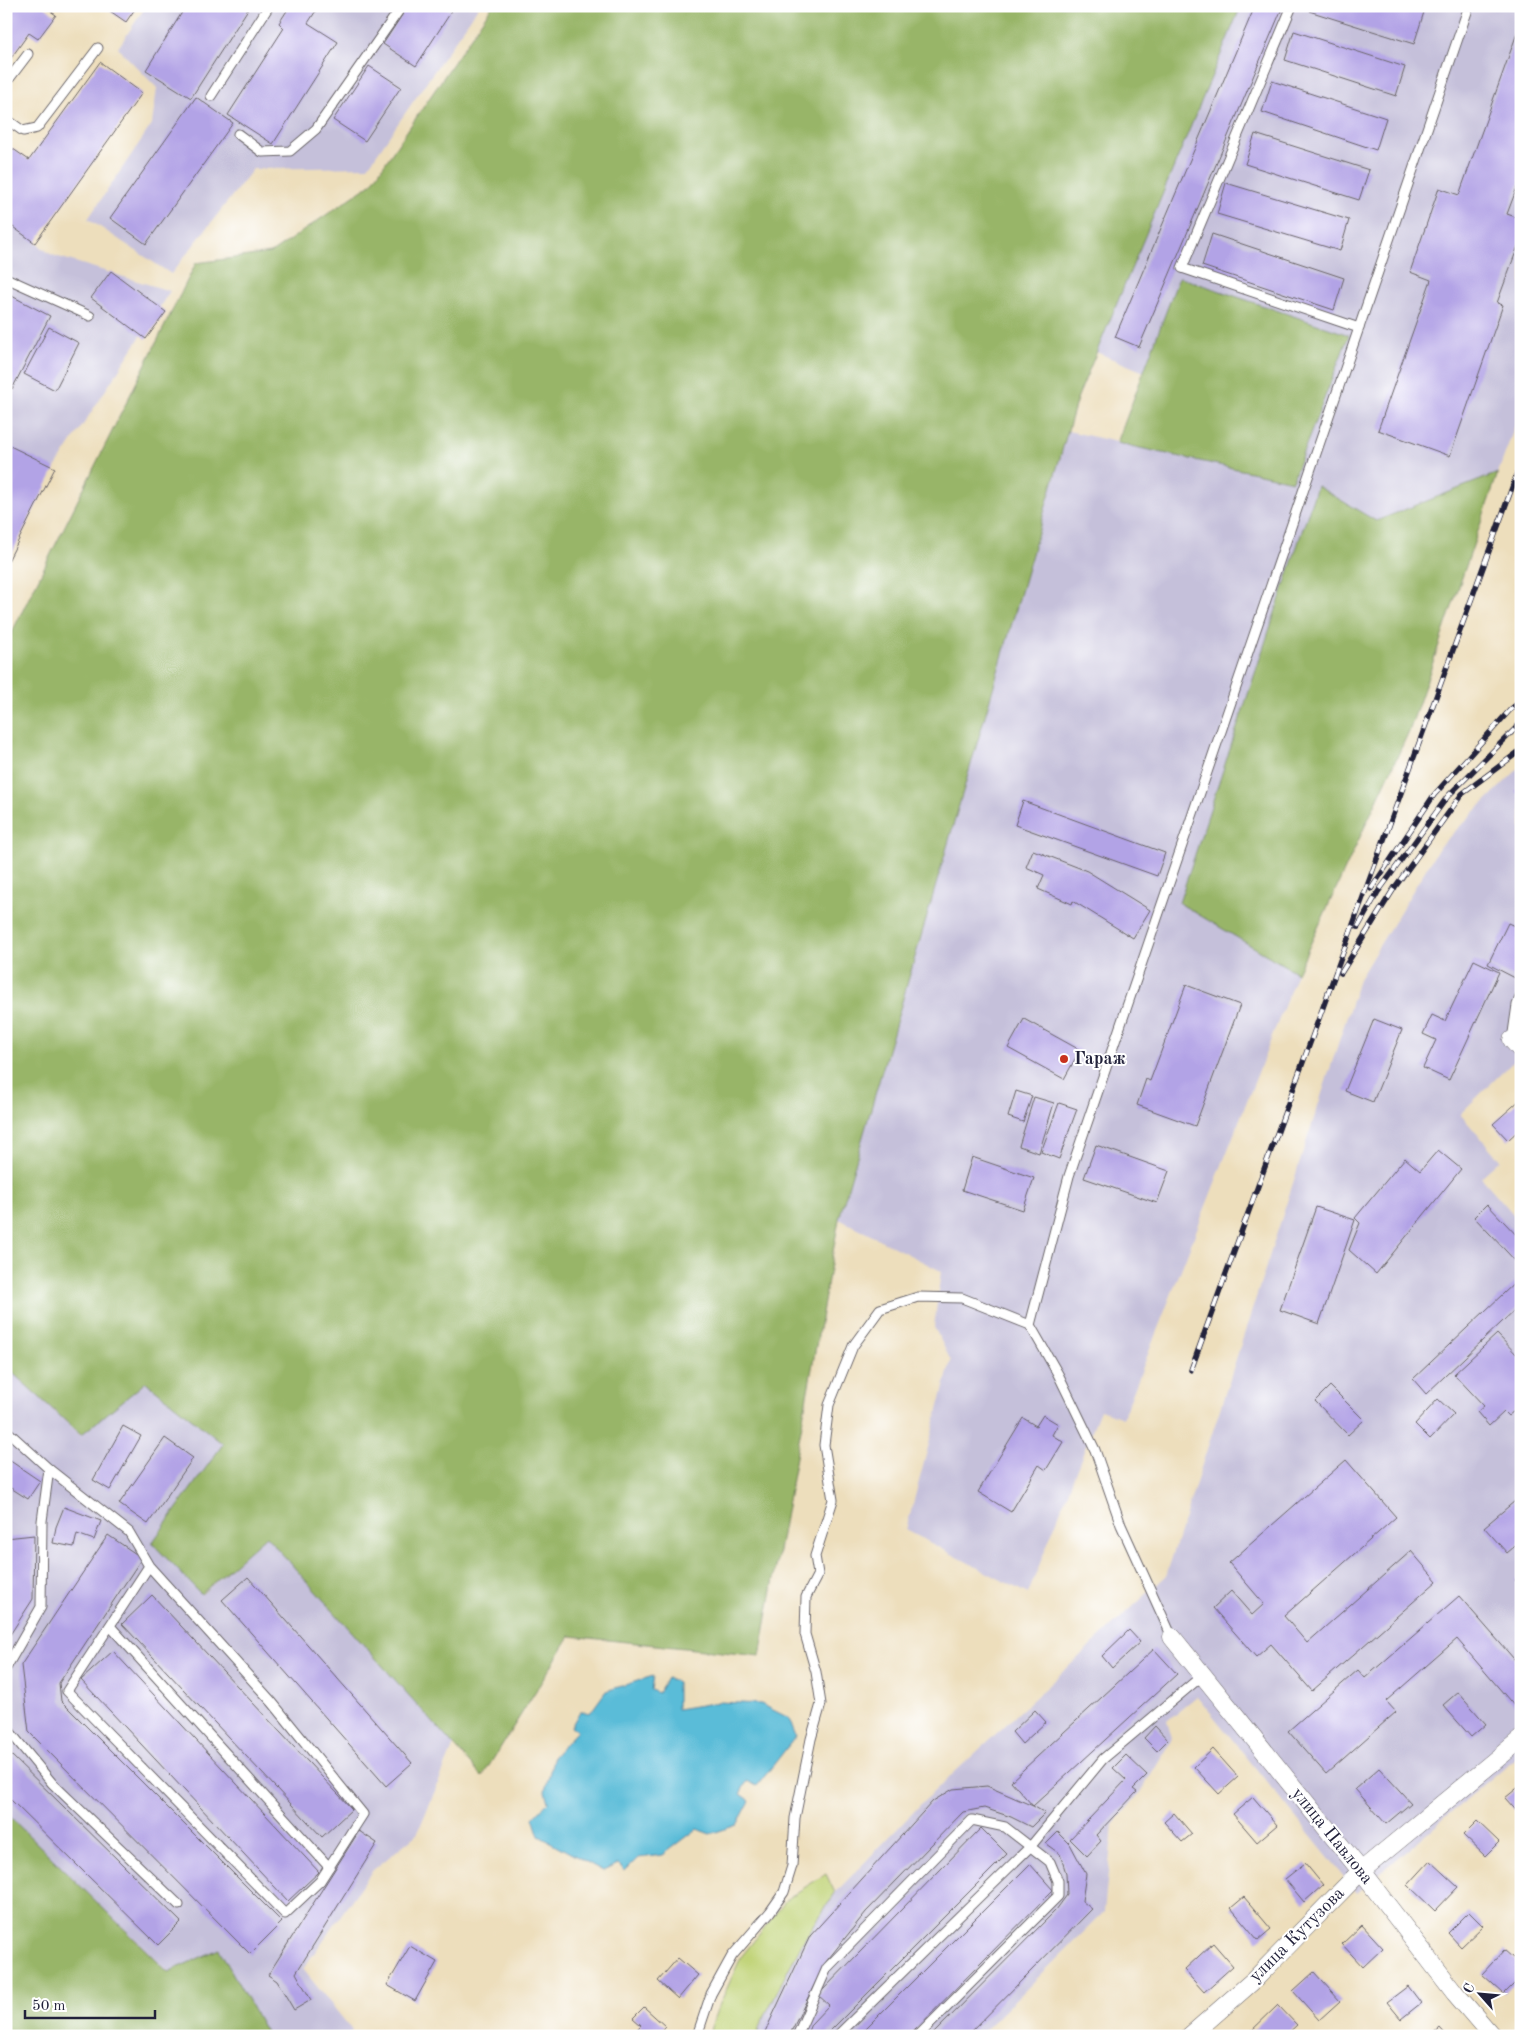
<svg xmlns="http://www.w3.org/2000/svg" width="1527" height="2042" font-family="'Old Standard TT',serif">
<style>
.industrial{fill:#c5c0da}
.green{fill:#c0d376;stroke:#717a58}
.forest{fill:#98b567;stroke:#5d6c51}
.water{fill:#5abcd8;stroke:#3e6f8a}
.building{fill:#b2a3e6}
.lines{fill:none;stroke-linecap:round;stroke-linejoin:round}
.service-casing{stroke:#696468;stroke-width:11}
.minor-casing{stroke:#696468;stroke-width:19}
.service{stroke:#fff;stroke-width:9}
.minor{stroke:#fff;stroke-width:18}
.rail-casing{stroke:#22223b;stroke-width:5.5}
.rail{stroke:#fff;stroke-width:4;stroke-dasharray:11;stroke-linecap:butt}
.poi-dot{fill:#c8321e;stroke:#fff;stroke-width:2}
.labels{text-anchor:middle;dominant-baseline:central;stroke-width:4;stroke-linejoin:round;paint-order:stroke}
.poi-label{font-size:18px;font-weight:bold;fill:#22223b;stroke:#fff;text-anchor:start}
.street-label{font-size:18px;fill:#22223b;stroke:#fff}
</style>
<rect width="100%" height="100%" fill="#fff"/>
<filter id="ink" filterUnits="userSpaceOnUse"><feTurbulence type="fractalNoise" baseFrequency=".02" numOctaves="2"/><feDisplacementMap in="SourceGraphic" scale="10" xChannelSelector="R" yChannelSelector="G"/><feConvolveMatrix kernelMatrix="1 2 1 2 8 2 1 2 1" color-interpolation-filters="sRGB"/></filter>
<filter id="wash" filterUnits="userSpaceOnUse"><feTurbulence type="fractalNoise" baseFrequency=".0096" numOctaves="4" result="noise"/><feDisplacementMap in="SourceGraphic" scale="20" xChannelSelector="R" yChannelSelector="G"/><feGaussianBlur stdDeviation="1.12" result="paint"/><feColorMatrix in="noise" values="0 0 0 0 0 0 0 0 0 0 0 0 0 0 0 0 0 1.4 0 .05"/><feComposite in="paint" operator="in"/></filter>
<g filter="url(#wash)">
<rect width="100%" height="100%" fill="#eddebc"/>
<g class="industrial">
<path d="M146 6H479L368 167 253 169 171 274 88 219 152 124 157 88 118 48Z"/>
<path d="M1241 6H1521V409L1498 473 1376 521 1318 487 1179 903 1297 973 1123 1418 1100 1410 1028 1594 906 1530 951 1361 934 1327 941 1271 839 1219 1068 431 1292 481 1179 277 1144 372 1096 352Z"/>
<path d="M6 221 52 255 170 291 55 468 6 565Z"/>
<path d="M1521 766V1054L1460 1114 1500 1160 1481 1177 1521 1223V1753L1357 1893 1197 1696 1167 1721 1172 1739 1139 1794 1113 1825 1104 1912 979 2036H757L760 2025 802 1943 835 1893 929 1796 1166 1576 1359 979 1440 846Z"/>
<path d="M6 1367 80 1435 146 1382 224 1445 152 1543 202 1594 266 1536 454 1745 417 1834 372 1871 303 1969 352 2030 349 2036H268L219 1949 169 1972 6 1813Z"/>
</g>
<path class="green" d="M826 1874 835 1893 802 1943 760 2025 757 2036H708L715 2015 741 1957 788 1898Z"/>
<g class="forest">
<path d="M492 6H1241L1077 399 839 1219 760 1656 570 1636 482 1777 266 1536 201 1594 152 1543 223 1444 146 1382 81 1435 6 1367V644L196 263 271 253 371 184Z"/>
<path d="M1179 277 1349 335 1292 481 1117 443Z"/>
<path d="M1498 473 1410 729 1297 973 1179 903 1317 486 1376 521Z"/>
<path d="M6 1813 168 1972 219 1949 268 2036H6Z"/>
</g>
<path class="water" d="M653 1676 651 1690 658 1693 667 1678 677 1682V1709L719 1702 761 1704 789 1718 796 1736 757 1786 747 1781 740 1794 750 1801 737 1825 710 1834 697 1829 663 1855 638 1858 625 1871 618 1864 603 1871 539 1836 533 1818 548 1802 545 1791 554 1756 577 1731 571 1727 580 1711 590 1713 606 1691Z"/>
<g id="blocks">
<g class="building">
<path d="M10 6H43L56 15 38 39 29 33 6 65V11Z"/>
<path d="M113 6H137L126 22 110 11Z"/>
<path d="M186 6H250L191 98 146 70Z"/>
<path d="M290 6H319L308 23 338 42 273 144 228 115 284 28 279 23Z"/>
<path d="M408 6H443L451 12 416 66 383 44Z"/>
<path d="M1255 6H1283L1139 347 1115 337Z"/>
<path d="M1311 6H1404L1424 12 1414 44 1309 11Z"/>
<path d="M1521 22V177L1507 214 1521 219V238L1497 303 1503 305 1450 456 1378 430 1431 280 1410 272 1439 188 1459 195Z"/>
<path d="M1294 31 1405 67 1396 96 1285 60Z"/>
<path d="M100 62 142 93 35 243 6 222V144L29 160Z"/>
<path d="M369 66 401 87 365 141 333 120Z"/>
<path d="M1272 81 1386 118 1376 150 1262 112Z"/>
<path d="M196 97 233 123 146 244 110 218Z"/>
<path d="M1255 134 1369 170 1359 200 1245 164Z"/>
<path d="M1226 183 1349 220 1340 251 1217 214Z"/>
<path d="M1212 234 1344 278 1334 310 1202 266Z"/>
<path d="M111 271 166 312 146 339 91 298Z"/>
<path d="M6 293 50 316 12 389 6 385Z"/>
<path d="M49 327 79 343 55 390 24 374Z"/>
<path d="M8 445 55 468 6 565V449Z"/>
<path d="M1521 785V797L1515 791Z"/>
<path d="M1023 801 1165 853 1157 876 1015 825Z"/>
<path d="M1033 850 1087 871 1150 910 1133 938 1073 901 1072 904 1038 889 1044 875 1026 867Z"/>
<path d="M1508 923 1521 929V970L1517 979 1488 964Z"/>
<path d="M1474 960 1499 972 1449 1080 1423 1068 1436 1040 1423 1034 1432 1015 1445 1021Z"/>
<path d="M1186 985 1240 1005 1195 1126 1137 1105 1146 1079 1150 1081Z"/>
<path d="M1024 1019 1080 1050 1064 1079 1008 1048Z"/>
<path d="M1374 1019 1402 1030 1373 1102 1345 1091Z"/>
<path d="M1016 1091 1032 1096 1023 1122 1008 1117Z"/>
<path d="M1034 1097 1054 1103 1039 1153 1019 1146Z"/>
<path d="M1521 1099V1128L1508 1140 1493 1124Z"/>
<path d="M1059 1103 1077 1109 1059 1159 1041 1152Z"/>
<path d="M1096 1145 1169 1171 1157 1203 1084 1178Z"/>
<path d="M1438 1150 1461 1169 1376 1274 1349 1250 1360 1223 1355 1218 1405 1158 1420 1171Z"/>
<path d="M972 1157 1034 1178 1023 1210 962 1190Z"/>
<path d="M1487 1204 1521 1240V1267L1474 1217Z"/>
<path d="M1316 1207 1355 1220 1319 1324 1280 1310Z"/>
<path d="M1521 1277V1304L1426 1394 1413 1379Z"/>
<path d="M1497 1334 1521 1359V1405L1508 1416 1504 1412 1489 1426 1477 1412 1484 1406 1454 1374Z"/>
<path d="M1330 1386 1364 1420 1348 1435 1315 1401Z"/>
<path d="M1438 1399 1454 1414 1430 1439 1415 1424Z"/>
<path d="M1043 1415 1058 1424 1052 1435 1063 1442 1046 1470 1039 1465 1011 1512 978 1492 1023 1418 1036 1426Z"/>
<path d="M123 1426 141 1436 110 1490 93 1480Z"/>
<path d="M165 1438 193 1458 148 1524 119 1504Z"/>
<path d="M6 1458 40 1481 28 1499 6 1485Z"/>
<path d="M1346 1460 1396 1517 1284 1616 1307 1643 1411 1551 1437 1581 1312 1691 1271 1644 1256 1657 1213 1608 1231 1591 1252 1615 1264 1604 1229 1563Z"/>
<path d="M1521 1496V1541L1507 1553 1484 1527Z"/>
<path d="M64 1507 101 1521 94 1540 77 1534 74 1547 53 1543 56 1527Z"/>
<path d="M34 1535 33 1599 6 1641V1538Z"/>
<path d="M108 1535 142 1558 59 1683 61 1701 282 1922 250 1954 29 1732 21 1665Z"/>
<path d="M1521 1575V1586L1515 1580Z"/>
<path d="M248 1577 412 1763 386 1786 222 1600Z"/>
<path d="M152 1595 352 1809 322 1837 122 1624Z"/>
<path d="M1459 1596 1521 1667V1704L1516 1708 1457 1639 1386 1701 1396 1712 1326 1774 1288 1731 1358 1670 1365 1678Z"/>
<path d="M1129 1630 1140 1642 1112 1668 1102 1656Z"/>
<path d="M1154 1649 1177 1674 1033 1806 1011 1781Z"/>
<path d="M113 1651 319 1872 288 1901 81 1680Z"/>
<path d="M1458 1692 1486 1724 1471 1737 1443 1705Z"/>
<path d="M1035 1710 1046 1722 1022 1744 1012 1732Z"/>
<path d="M1155 1726 1168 1740 1157 1751 1144 1738Z"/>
<path d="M1213 1749 1238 1777 1219 1794 1194 1767Z"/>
<path d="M6 1750 181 1922 158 1945 6 1795Z"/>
<path d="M1126 1755 1147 1775 1133 1789 1137 1792 1096 1835 1101 1841 1087 1856 1070 1839 1126 1780 1113 1768Z"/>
<path d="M1379 1768 1411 1803 1386 1824 1355 1789Z"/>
<path d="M1521 1785V1816L1505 1798Z"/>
<path d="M987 1786 1033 1806 1045 1813 1031 1827 1011 1817 984 1808 963 1812 866 1912 825 1963 789 2036H763L810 1936 933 1801 953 1789Z"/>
<path d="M1253 1797 1277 1825 1257 1842 1233 1814Z"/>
<path d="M1174 1813 1192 1834 1182 1842 1164 1822Z"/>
<path d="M1477 1821 1499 1842 1485 1856 1463 1835Z"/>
<path d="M981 1828 1007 1854 825 2036H806L811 2024 829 2005 818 1995Z"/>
<path d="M359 1831 377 1843 296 1973 311 2000 294 2010 277 1981 268 1975Z"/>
<path d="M1058 1832 1070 1844 1086 1874 1082 1901 1092 1909 967 2036H931L1056 1910 1067 1895 1066 1873 1060 1854 1046 1844Z"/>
<path d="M1430 1861 1458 1887 1435 1911 1408 1885Z"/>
<path d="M1305 1863 1323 1885 1304 1902 1285 1879Z"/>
<path d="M1030 1864 1053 1890 909 2036H858Z"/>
<path d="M1244 1897 1271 1929 1258 1940 1231 1908Z"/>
<path d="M1469 1912 1483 1926 1461 1947 1448 1933Z"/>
<path d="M1362 1925 1383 1948 1363 1967 1342 1944Z"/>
<path d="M1213 1943 1233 1966 1204 1992 1184 1970Z"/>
<path d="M410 1946 437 1962 415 2001 387 1985Z"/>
<path d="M1504 1950 1521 1965V1977L1504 1994 1482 1974Z"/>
<path d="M678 1958 698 1975 678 1999 658 1981Z"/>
<path d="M1314 1972 1340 2001 1319 2020 1293 1991Z"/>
<path d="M1408 1986 1421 2003 1401 2019 1387 2002Z"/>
<path d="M1278 2005 1297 2025 1285 2036H1250L1248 2034Z"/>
<path d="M644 2007 665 2026 659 2033 663 2036H631L641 2025 633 2018Z"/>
<path d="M1440 2028 1447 2036H1431Z"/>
</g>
</g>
</g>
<g filter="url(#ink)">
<use href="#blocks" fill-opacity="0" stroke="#696468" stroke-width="1"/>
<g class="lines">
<defs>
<g id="service">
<path d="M1292 6 1182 268 1359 328"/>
<path d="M6 83 28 54"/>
<path d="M211 96 269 6"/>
<path d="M6 119 23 131 37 128 98 48"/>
<path d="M238 134 262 152 290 151 316 129 402 6"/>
<path d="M6 278 90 316"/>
<path d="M1512 1040 1517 1005 1521 995"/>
<path d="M6 1430 49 1469 129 1532 149 1566 272 1702 363 1814 320 1881 285 1914 67 1691 149 1566"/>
<path d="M110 1626 329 1867"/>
<path d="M1172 1637 1121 1525 1095 1450 1058 1374 1030 1325 1069 1176 1469 6"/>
<path d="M6 1668 41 1607 42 1521 49 1469"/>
<path d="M6 1727 52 1783 179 1905"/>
<path d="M697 2036 711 1994 732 1956 770 1912 784 1892 792 1866 795 1818 811 1739 821 1704 816 1672 805 1634 806 1597 818 1574 815 1556 833 1500 824 1445 829 1405 853 1346 880 1309 918 1297 962 1298 1030 1325"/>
<path d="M797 2036 827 1968 972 1820 1005 1827 1050 1862 1058 1881V1896L918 2036"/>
<path d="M837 2036 1031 1846 1103 1759 1203 1675"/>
</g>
<g id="minor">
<path d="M1512 1040 1521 1050"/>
<path d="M1172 1637 1361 1871 1455 1993 1492 2036"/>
<path d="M1190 2036 1254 1980 1361 1871 1521 1739"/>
</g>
</defs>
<use href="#service" class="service-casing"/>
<use href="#minor" class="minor-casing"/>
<use href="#service" class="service"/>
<use href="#minor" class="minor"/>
<defs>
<g id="rail">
<path d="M1371 889 1434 795 1510 710 1521 701"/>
<path d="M1358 927 1378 892 1448 796 1521 723"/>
<path d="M1341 973 1395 887 1462 794 1521 750"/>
<path d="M1191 1370 1521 463"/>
</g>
</defs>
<use href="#rail" class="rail-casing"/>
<use href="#rail" class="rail"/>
</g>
</g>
<circle class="poi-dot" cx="1064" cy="1059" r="5"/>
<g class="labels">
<g class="poi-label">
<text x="1074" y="1059">Гараж</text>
</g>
<g class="street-label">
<text transform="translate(1332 1836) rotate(51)">улица Павлова</text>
<text transform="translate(1297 1935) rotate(-45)">улица Кутузова</text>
</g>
</g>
<rect width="1527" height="2042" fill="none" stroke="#fff" stroke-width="25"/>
<g transform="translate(1480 1994) rotate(297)" stroke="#ffffff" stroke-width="4" paint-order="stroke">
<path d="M0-4L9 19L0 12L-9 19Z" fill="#22223b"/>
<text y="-8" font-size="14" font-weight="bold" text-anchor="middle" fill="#22223b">С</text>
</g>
<path d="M25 2010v8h130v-8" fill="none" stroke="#22223b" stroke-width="2.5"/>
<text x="32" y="2010" font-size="15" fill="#22223b" stroke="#ffffff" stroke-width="4" paint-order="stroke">50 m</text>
</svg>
